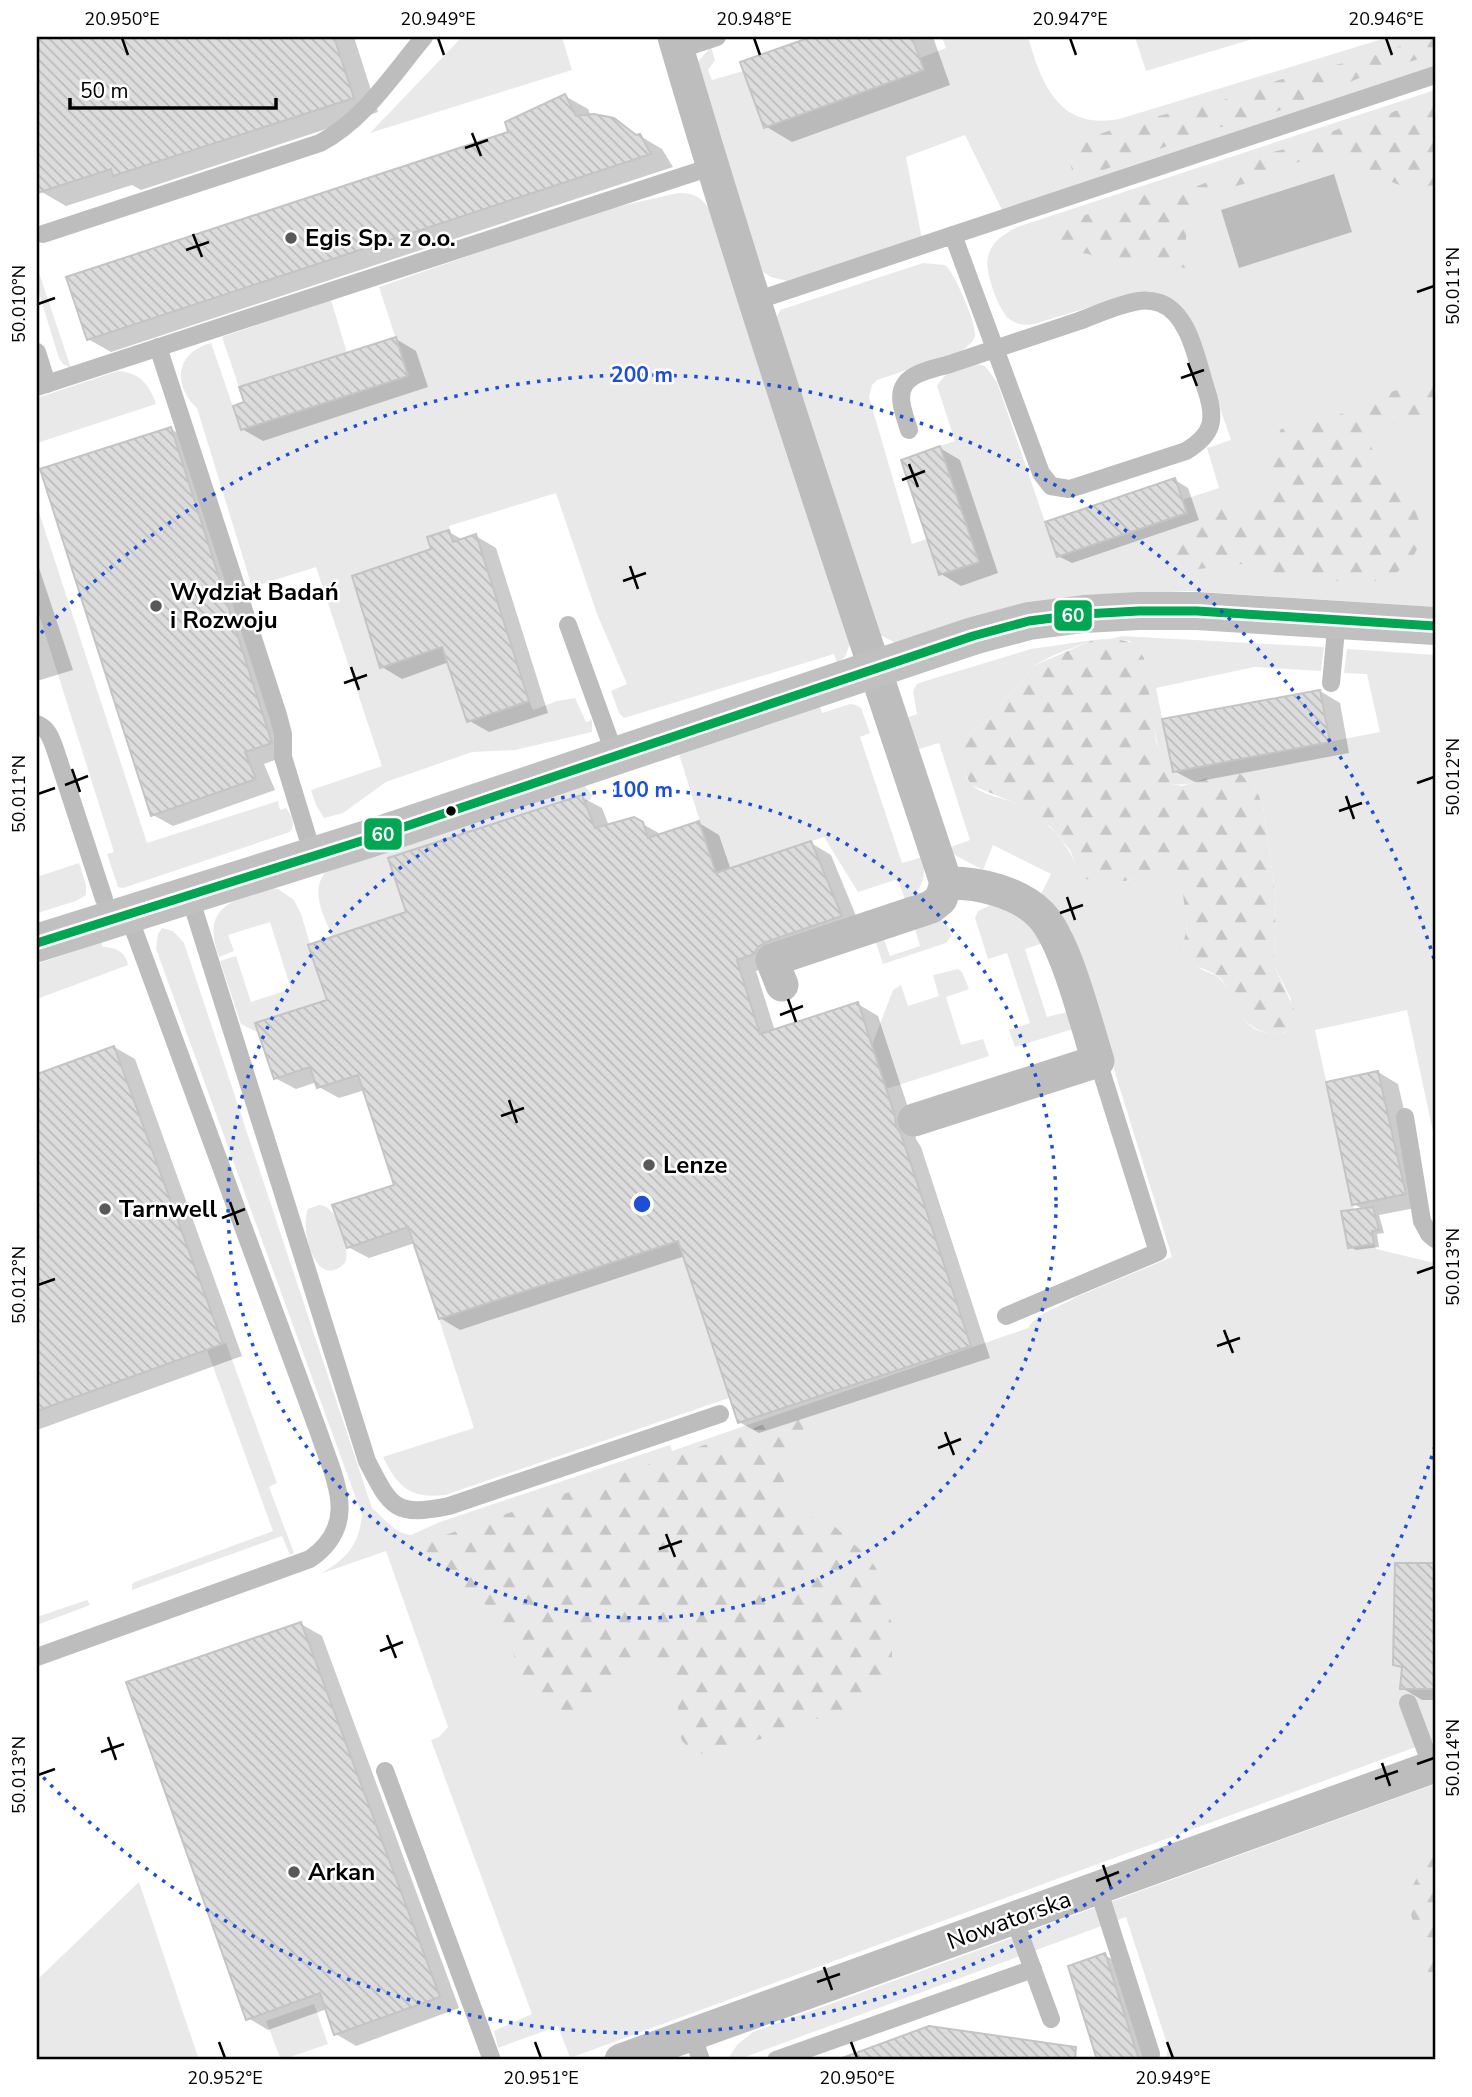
<svg xmlns="http://www.w3.org/2000/svg" width="1472" height="2097" font-family="'Nunito Sans',sans-serif">
<style>
.green{fill:#e9e9e9}
.forest{fill:url(#forest-firs)}
.water{fill:#bbb}
.shadow{fill:#0003}
.building{fill:url(#building-back-hatch);stroke:#c4c4c4;stroke-width:2}
.lines{fill:none;stroke-linecap:round;stroke-linejoin:round}
.lane{stroke:#bdbdbd;stroke-width:18}
.street{stroke:#bdbdbd;stroke-width:33}
.secondary{stroke:#c0c0c0;stroke-width:38}
.bus-1-casing{stroke:#fff;stroke-width:14}
.bus-1{stroke:#00a651;stroke-width:9}
.ticks{fill:none;stroke:#000;stroke-width:2.5}
.ring{fill:none;stroke:#1d4ed8;stroke-width:3.5;stroke-dasharray:3.5 7}
.poi-dot{fill:#595959;stroke:#fff;stroke-width:2.5}
.bus-dot{fill:#000;stroke:#fff;stroke-width:2.5}
.labels{text-anchor:middle;dominant-baseline:central;stroke-width:5;stroke-linejoin:round;paint-order:stroke}
.poi-label{font-size:24px;font-weight:bold;fill:#000;stroke:#fff;text-anchor:start}
.street-label{font-size:24px;fill:#000;stroke:#fff}
.centre{fill:#1d4ed8;stroke:#fff;stroke-width:3.5}
.ring-label{font-size:21px;text-anchor:middle;font-weight:bold;fill:#1d4ed8;stroke:#fff;stroke-width:5;stroke-linejoin:round;paint-order:stroke}
.line-badge{stroke:#fff;stroke-width:2.5}
.badge-label{font-size:19px;text-anchor:middle;font-weight:bold;fill:#fff}
.neatline{fill:none;stroke:#000;stroke-width:2.5}
.ticks-label{font-size:18px;text-anchor:middle;fill:#000}
</style>
<defs>
<pattern id="forest-firs" width="22" height="20" patternUnits="userSpaceOnUse" patternTransform="scale(1.75)"><rect width="22" height="20" fill="#e9e9e9"/><path d="M5 1l3.5 6h-7zM16 11l3.5 6h-7z" fill="#c6c6c6"/></pattern>
<pattern id="building-back-hatch" width="6" height="6" patternUnits="userSpaceOnUse" patternTransform="scale(1.75)"><rect width="6" height="6" fill="#dcdcdc"/><path d="M-1 5l2 2M0 0l6 6M5-1l2 2" fill="none" stroke="#bbb"/></pattern>
</defs>
<rect width="100%" height="100%" fill="#fff"/>
<g class="green">
<path d="M462 37H562L572 70 370 133Z"/>
<path d="M942 37H1028C1042 85 1059 130 1119 119L1389 37H1435V67L1003 212 965 135 906 157 922 239 791 282 771 277 763 272 694 66 711 47 715 60 708 70 712 80 743 71 764 127 924 70 920 58 946 48Z"/>
<path d="M1135 37H1259L1146 71Z"/>
<path d="M1435 90V607L1189 591 1074 597 905 641 894 642 880 635 775 321 780 310 923 263 945 265C954 271 977 325 975 336 973 343 966 347 960 352L877 380 872 385 869 397 912 544 927 539 940 575 978 562 940 446 955 441 937 386C946 369 968 361 985 366L997 382 1057 557 1186 513 1182 500 1219 488 1207 448 1231 440 1194 333C1183 306 1166 290 1136 293L1034 324C1024 326 1016 324 1008 318 998 308 984 271 988 257 991 242 1004 234 1017 227Z"/>
<path d="M678 193C695 193 702 197 711 212L851 641 845 657 837 663 834 654 624 718 619 713 611 691 627 684 597 614 556 493 449 526V530L428 537 431 549 352 576 380 668 442 647 467 721 529 701 533 710 557 701 575 698 586 722 592 720V732L515 750 472 752 386 782 343 813 324 818 316 805 311 790 382 766 316 567 252 587 197 408C172 385 176 352 211 343L241 430 408 376 379 287 598 211Z"/>
<path d="M37 267 71 368 63 364 59 358 37 287Z"/>
<path d="M331 300 347 353 239 387 222 337Z"/>
<path d="M118 371C140 373 149 384 156 404L37 443V398Z"/>
<path d="M37 506 147 843 278 801 280 810 286 808C291 814 296 825 290 832L123 888 118 887 107 854 114 852 37 608Z"/>
<path d="M1122 636 1324 647 1321 671 1254 667 1156 688 1173 772 1380 732 1367 674 1344 673 1347 649 1435 655V1141L1407 1010 1315 1030 1354 1209 1341 1212 1348 1248 1374 1244 1376 1249 1435 1263V1740L570 2058 558 2026 498 2048 494 2031 532 2014 431 1740 439 1737 448 1727 386 1551 320 1574C346 1559 359 1546 362 1515L156 949 158 934 162 928 173 931 184 943 372 1508C384 1518 395 1534 411 1535L440 1522 670 1445 672 1451 1028 1328C1039 1311 1059 1308 1076 1297L1172 1257 1071 930 1052 903 1040 896 1051 874 993 845 983 870 953 854 948 848 970 840 939 743 916 750 906 718 917 714 913 691 917 684 922 682 1031 649 1093 640 1054 655 1033 666 1023 680 1003 700 1001 706 990 718 969 734C968 746 962 766 966 777 974 796 1006 797 1022 806 1047 820 1065 840 1076 865 1086 869 1107 882 1116 882 1131 883 1144 872 1159 873 1191 875 1190 925 1183 947 1188 953 1193 963 1200 968 1206 973 1214 973 1219 978 1244 1002 1234 1038 1285 1033L1291 999 1274 965 1276 899 1263 806 1255 786 1239 773C1219 776 1189 787 1171 784L1160 756 1149 703 1130 641 1110 639Z"/>
<path d="M819 704 822 713 850 704 856 705 861 708 870 733 860 737 902 863 923 857C926 876 924 890 905 900L898 879 858 892 824 837 716 873 679 754Z"/>
<path d="M585 786 592 795 591 799 584 803 581 795 389 858 406 912 332 936C323 913 308 889 329 868Z"/>
<path d="M79 863 86 885V895L76 901 37 913V877Z"/>
<path d="M267 887 278 889 294 900 301 914 327 1000 256 1023 257 1032 241 1024 220 961 236 956 251 1002 291 989 270 922 228 935 234 951 219 957C201 908 230 902 267 887Z"/>
<path d="M993 904 1032 920 1046 942 1025 949 1047 1017 1067 1012 1073 1029 1015 1047 1009 1030 1030 1023 1007 953 988 959 975 918 978 911Z"/>
<path d="M938 918C947 921 949 927 951 936L946 943 883 964 875 940 883 937 890 956 920 946 914 925Z"/>
<path d="M101 942 103 947C115 947 126 952 128 965L37 999V964Z"/>
<path d="M958 969 962 972 969 989 946 997 961 1045 983 1039 989 1056 886 1089 872 1045 893 990 901 985 908 1006 939 996 933 975Z"/>
<path d="M319 1205C338 1205 351 1248 345 1263 316 1292 299 1229 308 1209Z"/>
<path d="M678 1241 729 1398 445 1495C410 1499 398 1487 383 1457L474 1428 439 1319Z"/>
<path d="M226 1343 277 1483 269 1487 294 1553 290 1555 282 1536 132 1590V1584L135 1582 273 1531 207 1350Z"/>
<path d="M87 1600 90 1605 37 1625V1617Z"/>
<path d="M1435 1784V2060H1166L1168 2047 1126 1917 737 2060H727L737 2045 753 2032Z"/>
<path d="M139 1882 199 2060H37V1980Z"/>
<path d="M314 2004 328 2044 281 2060 266 2021Z"/>
</g>
<g class="forest">
<path d="M1425 37H1435V55L1375 71 1305 102 1240 124 1215 128 1098 172 1086 173 1072 170 1070 162 1081 144 1097 135 1131 123 1234 97 1279 80 1330 66 1367 58Z"/>
<path d="M1435 99V185C1426 186 1417 188 1408 187 1394 185 1384 177 1372 171 1340 154 1303 152 1273 176 1256 182 1206 191 1196 202 1188 210 1186 227 1186 238 1186 249 1186 259 1191 270L1166 263 1122 264 1088 254 1040 246 1035 237 1039 231 1050 226 1111 207 1149 189H1191L1223 175 1254 157 1300 145 1343 127 1377 120 1395 111Z"/>
<path d="M1435 377V413C1411 416 1384 421 1370 443L1374 455 1399 480 1414 507 1422 529 1418 547 1412 559 1394 575 1378 581H1332L1301 579 1241 564 1190 570 1176 564 1163 542 1169 539 1219 499 1243 505 1266 496 1274 481 1271 448 1281 429 1307 421 1332 418 1391 392Z"/>
<path d="M1110 639C1128 640 1135 642 1144 658L1156 741 1171 784 1182 786 1211 777 1239 773 1255 786 1263 806 1276 899 1274 965 1297 1016 1294 1029C1273 1040 1250 1031 1238 1011 1231 1000 1229 986 1219 977 1211 971 1198 967 1189 963L1183 946 1187 926 1183 894 1174 879 1161 873 1116 883H1100L1086 879 1076 865 1070 850 1050 826 1022 806 971 785 965 774 963 748 969 734 990 718 1001 706 1003 700 1023 680 1033 666 1093 640Z"/>
<path d="M802 1411 805 1420 803 1431 783 1484 787 1501 793 1509 801 1513 832 1524 868 1557 876 1568 892 1625V1662L858 1704 837 1715 794 1723 771 1736 711 1753 696 1754 682 1741 678 1729V1705L673 1678 660 1665 637 1658 619 1670 601 1703 586 1716 562 1717 531 1697 518 1668 503 1623 488 1606 433 1572 426 1558 423 1546 428 1541Z"/>
<path d="M1435 1836V1981L1430 1979 1405 1894C1426 1877 1418 1849 1435 1836Z"/>
</g>
<path class="water" d="M1334 174 1352 232 1239 268 1221 210Z"/>
<g class="shadow">
<path d="M37 37H354L378 112 141 190 132 185 66 206 40 191 37 181Z"/>
<path d="M817 37H933L950 85 792 142 765 126 743 63Z"/>
<path d="M565 96 588 109 591 116 613 120 662 149 673 167 111 352 88 339 511 133Z"/>
<path d="M396 339 416 351 428 387 263 441 242 429Z"/>
<path d="M171 429 191 441 291 754 264 764 275 790 173 826 153 815Z"/>
<path d="M940 448 960 460 998 573 961 586 941 574Z"/>
<path d="M1175 480 1188 488 1199 520 1072 563 1058 556Z"/>
<path d="M449 532 463 540 476 536 496 548 548 713 489 732 468 720 449 662 402 679 382 667Z"/>
<path d="M37 562 73 670 37 681Z"/>
<path d="M1320 691 1340 703 1349 753 1195 782 1174 771Z"/>
<path d="M581 797 602 808 609 826 634 819 662 835 699 823 719 835 731 870 811 843 831 855 861 928 756 971 775 1031 858 1004 878 1016 915 1129 916 1139 921 1147 990 1358 759 1433 739 1422 685 1256 460 1330 440 1318 415 1243 369 1258 348 1247 397 1186 365 1090 339 1098 319 1087 317 1082 296 1089 275 1078 329 1001 408 914Z"/>
<path d="M114 1047 135 1059 242 1356 37 1430V1075Z"/>
<path d="M1378 1072 1398 1084 1426 1206 1379 1215 1384 1233 1377 1234 1379 1247 1356 1250 1350 1247 1364 1210 1354 1204Z"/>
<path d="M1433 1565 1435 1566V1700H1422L1402 1688 1403 1669 1394 1664Z"/>
<path d="M301 1624 322 1636 459 2008 356 2046 336 2034 327 2009 268 2030 248 2018Z"/>
<path d="M1105 1955 1125 1967 1155 2060H1099L1070 1968Z"/>
<path d="M930 2027 1059 2046 1079 2058V2060H841Z"/>
</g>
<g class="building">
<path d="M37 37H334L354 98 113 176 111 169 37 193Z"/>
<path d="M811 37H912L924 70 764 128 740 62Z"/>
<path d="M565 94 576 116 594 114 614 118 636 135 640 134 651 154 87 340 66 277 508 132 505 122Z"/>
<path d="M396 337 408 376 241 430 233 406 244 402 239 387Z"/>
<path d="M171 427 272 743 245 752 256 779 151 816 40 469Z"/>
<path d="M940 446 979 562 939 575 901 460Z"/>
<path d="M1175 478 1187 513 1057 557 1045 522Z"/>
<path d="M449 530 453 542 476 534 529 701 467 722 442 647 380 668 352 576 431 549 427 537Z"/>
<path d="M1320 690 1330 742 1173 772 1162 719Z"/>
<path d="M582 795 595 828 634 817 643 822 648 838 699 821 716 873 811 841 842 916 766 942 758 947 754 954 737 960 760 1034 858 1002 895 1116 896 1126 901 1134 971 1346 738 1423 678 1241 439 1319 408 1227 347 1248 332 1205 394 1185 358 1075 317 1088 310 1067 274 1079 255 1023 327 1000 308 945 406 912 388 858Z"/>
<path d="M114 1046 223 1344 37 1411V1074Z"/>
<path d="M1378 1071 1406 1194 1352 1205 1326 1082Z"/>
<path d="M1373 1207 1379 1230 1372 1231 1374 1244 1348 1248 1341 1211Z"/>
<path d="M1395 1563H1434L1435 1689H1400L1402 1667 1393 1665Z"/>
<path d="M301 1622 440 1997 334 2035 320 1993 246 2020 126 1682Z"/>
<path d="M1105 1953 1139 2060H1097L1068 1966Z"/>
<path d="M929 2026 1076 2047 1075 2060H843L842 2058Z"/>
</g>
<g class="lines">
<g class="lane">
<path d="M678 50 717 37"/>
<path d="M43 234 320 143C364 120 393 74 424 37"/>
<path d="M953 235 1435 75"/>
<path d="M755 301 953 235 1041 473 1051 486 1069 489 1079 486 1186 451C1214 434 1216 419 1206 389 1197 362 1190 314 1160 303 1153 301 1146 300 1139 301 1119 304 1098 314 1079 321 1037 335 995 349 953 363 939 368 914 371 905 384 896 397 905 416 909 430"/>
<path d="M158 347 278 715 283 734V757L313 855"/>
<path d="M37 352 47 384"/>
<path d="M37 387 711 167"/>
<path d="M568 625 615 755"/>
<path d="M1331 683 1337 619"/>
<path d="M37 724C47 728 50 736 54 746L104 899"/>
<path d="M189 894 367 1461C391 1508 395 1517 449 1506L720 1414"/>
<path d="M1405 1117 1422 1221 1429 1234 1435 1239"/>
<path d="M1006 1316 1158 1252 1098 1061"/>
<path d="M37 1657 310 1559C360 1524 335 1481 319 1433L128 914"/>
<path d="M1408 1703 1432 1767"/>
<path d="M385 1771 492 2060"/>
<path d="M1098 1888 1151 2054"/>
<path d="M1014 1918 1051 2019"/>
<path d="M692 2035 701 2060"/>
<path d="M776 2060 1033 1969"/>
</g>
<g class="street">
<path d="M674 37C757 321 853 602 946 883L941 899 931 907 772 960 782 985"/>
<path d="M914 1120 1098 1061C1086 1024 1066 941 1041 915 1019 892 977 882 946 883"/>
<path d="M621 2060 1435 1766"/>
</g>
<path class="secondary" d="M37 943 371 838 973 636 1029 621 1084 614 1139 611H1197L1435 626"/>
<defs>
<path id="bus-1" d="M37 943 371 838 973 636 1029 621 1084 614 1139 611H1197L1435 626"/>
</defs>
<use href="#bus-1" class="bus-1-casing"/>
<use href="#bus-1" class="bus-1"/>
</g>
<path class="ticks" d="M122 38 128 55M438 38 444 55M754 38 760 55M1070 38 1076 55M1386 38 1392 55M472 133 481 156M465 148 488 140M193 234 202 257M186 250 209 242M1417 292 1434 286M38 304 55 298M1188 363 1197 386M1181 378 1204 370M909 464 918 487M902 480 925 471M630 566 638 589M623 581 646 573M351 667 359 690M344 683 367 675M72 769 80 792M1417 783 1434 777M65 785 88 776M38 794 55 788M1346 796 1354 819M1339 811 1362 803M1067 897 1075 920M1060 913 1083 905M788 999 796 1022M780 1015 803 1006M509 1100 517 1123M501 1116 524 1108M230 1202 238 1225M222 1218 245 1209M1417 1273 1434 1267M38 1285 55 1279M1224 1330 1233 1353M1217 1346 1240 1338M945 1432 954 1455M938 1448 961 1439M666 1534 675 1557M659 1549 682 1541M387 1635 396 1658M380 1651 403 1642M108 1737 116 1760M101 1752 124 1744M1382 1763 1390 1786M1417 1764 1434 1758M38 1775 55 1769M1375 1779 1398 1771M1103 1865 1111 1888M1096 1881 1119 1872M824 1967 832 1990M817 1982 840 1974M219 2042 225 2058M535 2042 541 2058M851 2042 857 2058M1167 2042 1173 2058"/>
<g class="ring">
<circle cx="642" cy="1204" r="414"/>
<path d="M1435 1446A829 829 0 0 1 41 1775M41 633A829 829 0 0 1 1435 962"/>
</g>
<g class="poi-dot">
<circle cx="291" cy="238" r="7"/>
<circle cx="156" cy="606" r="7"/>
<circle cx="649" cy="1165" r="7"/>
<circle cx="105" cy="1209" r="7"/>
<circle cx="294" cy="1872" r="7"/>
</g>
<circle class="bus-dot" cx="451" cy="811" r="6"/>
<g class="labels">
<g class="poi-label">
<text x="305" y="238">Egis Sp. z o.o.</text>
<text x="170" y="592">Wydział Badań<tspan x="170" dy="28">i Rozwoju</tspan></text>
<text x="663" y="1165">Lenze</text>
<text x="119" y="1209">Tarnwell</text>
<text x="308" y="1872">Arkan</text>
</g>
<g class="street-label">
<text transform="translate(1009 1920) rotate(-20)">Nowatorska</text>
</g>
</g>
<circle cx="642" cy="1204" r="10" class="centre"/>
<g class="ring-label">
<text x="642" y="382">200 m</text>
<text x="642" y="797">100 m</text>
</g>
<g class="line-badge">
<rect x="1053" y="599" width="40" height="33" rx="7" fill="#00a651"/>
<rect x="363" y="817" width="40" height="34" rx="7" fill="#00a651"/>
</g>
<g class="badge-label">
<text x="1073" y="622">60</text>
<text x="383" y="841">60</text>
</g>
<rect width="1472" height="2097" fill="none" stroke="#ffffff" stroke-width="77"/>
<path d="M70 98v10h206v-10" fill="none" stroke="#000000" stroke-width="3.5"/>
<text x="80" y="98" font-size="21" fill="#000000" stroke="#ffffff" stroke-width="5" paint-order="stroke">50 m</text>
<rect x="38" y="38" width="1396" height="2020" class="neatline"/>
<g class="ticks-label">
<text x="122" y="25">20.950°E</text>
<text x="438" y="25">20.949°E</text>
<text x="754" y="25">20.948°E</text>
<text x="1070" y="25">20.947°E</text>
<text x="1386" y="25">20.946°E</text>
<text transform="translate(1453 286) rotate(-90)" y="6">50.011°N</text>
<text transform="translate(19 304) rotate(-90)" y="6">50.010°N</text>
<text transform="translate(1453 777) rotate(-90)" y="6">50.012°N</text>
<text transform="translate(19 794) rotate(-90)" y="6">50.011°N</text>
<text transform="translate(1453 1267) rotate(-90)" y="6">50.013°N</text>
<text transform="translate(19 1285) rotate(-90)" y="6">50.012°N</text>
<text transform="translate(1453 1758) rotate(-90)" y="6">50.014°N</text>
<text transform="translate(19 1775) rotate(-90)" y="6">50.013°N</text>
<text x="225" y="2084">20.952°E</text>
<text x="541" y="2084">20.951°E</text>
<text x="857" y="2084">20.950°E</text>
<text x="1173" y="2084">20.949°E</text>
</g>
</svg>
